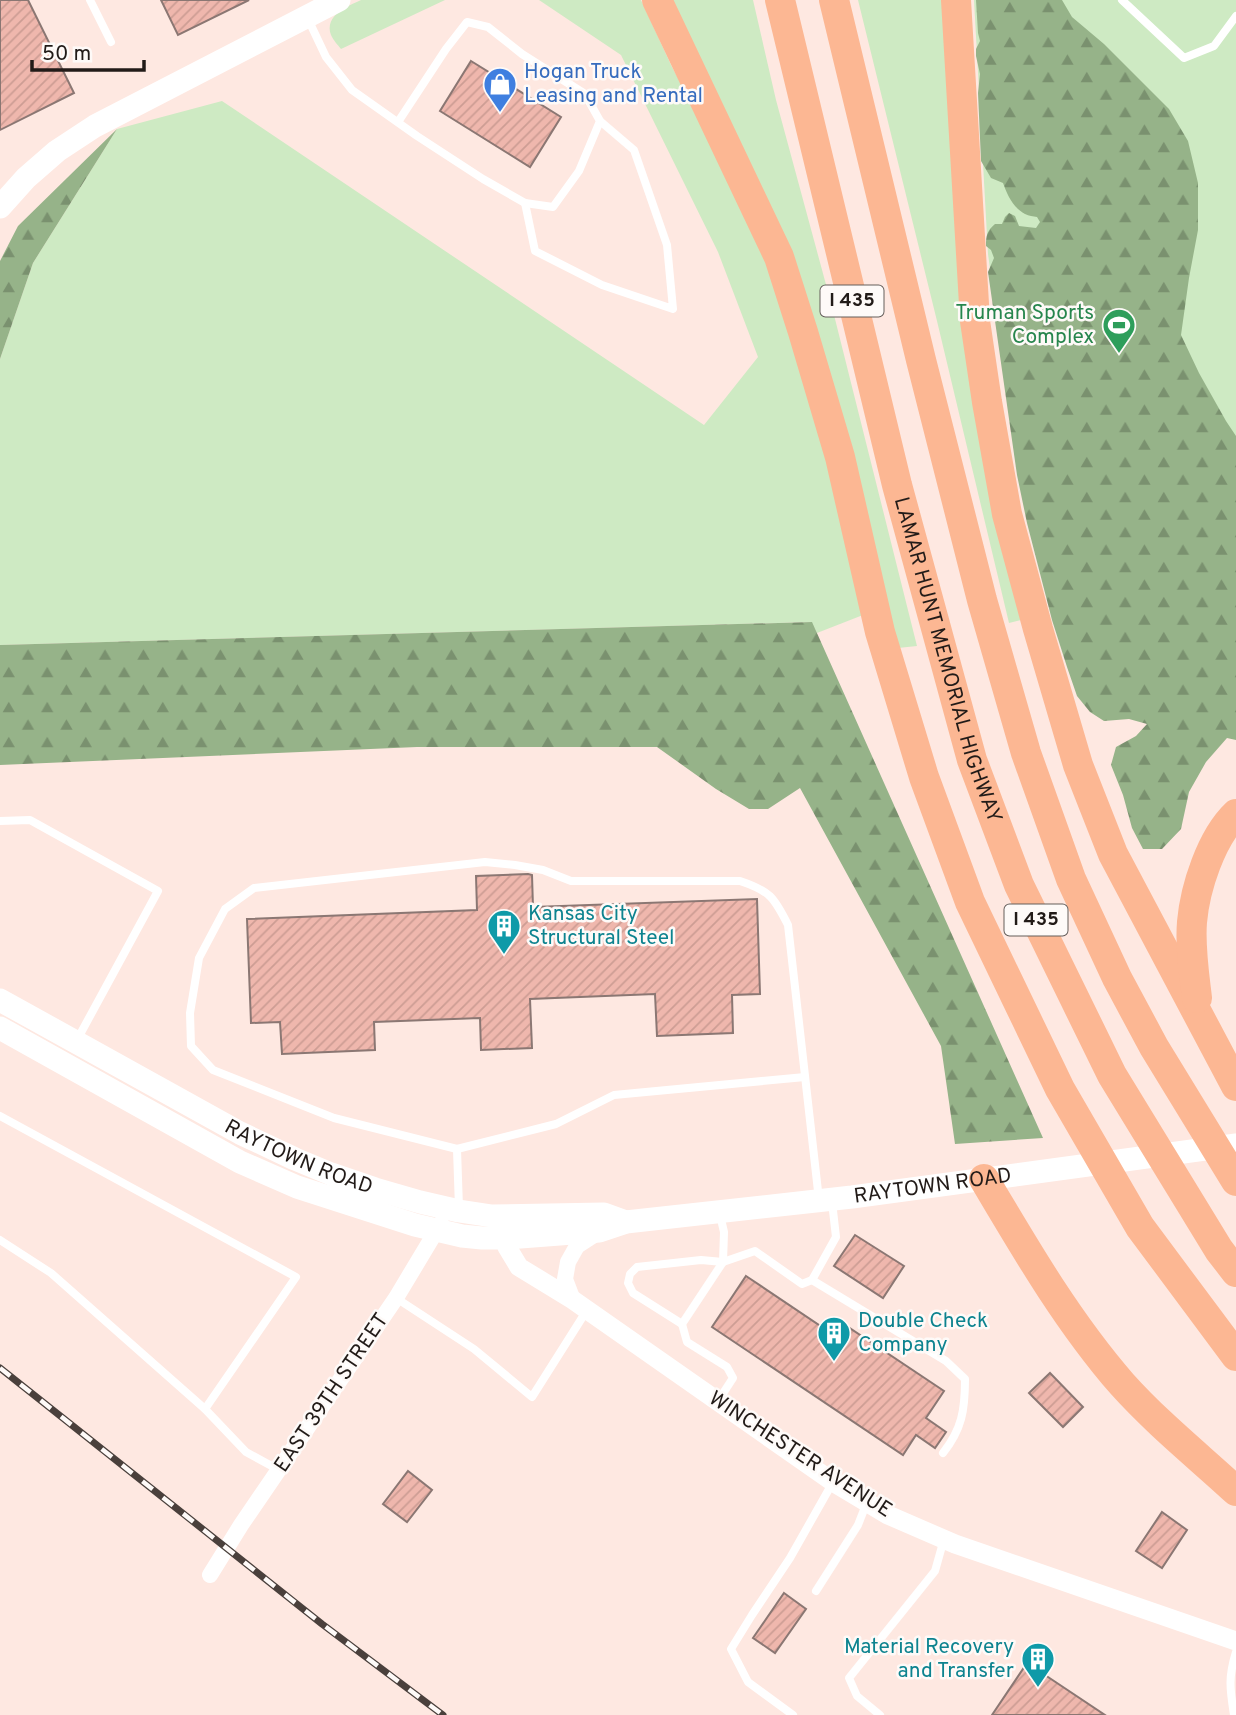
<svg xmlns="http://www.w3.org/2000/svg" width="1236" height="1715" font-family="Overpass,sans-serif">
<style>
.grass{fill:#ceeac3}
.forest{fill:url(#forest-firs)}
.building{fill:url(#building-hatch);stroke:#8b7773;stroke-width:2}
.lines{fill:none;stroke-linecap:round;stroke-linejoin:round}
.service{stroke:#fff;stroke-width:8}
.minor{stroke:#fff;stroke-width:16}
.tertiary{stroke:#fff;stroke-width:19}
.secondary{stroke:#fff;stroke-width:23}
.motorway{stroke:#fcb793;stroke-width:30}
.rail-casing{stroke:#4a403c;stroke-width:7}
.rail{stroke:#fefaf8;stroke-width:4.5;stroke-dasharray:13;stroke-linecap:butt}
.labels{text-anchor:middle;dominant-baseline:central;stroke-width:5;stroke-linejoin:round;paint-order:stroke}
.shield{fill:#fefaf8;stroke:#645e5b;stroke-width:2}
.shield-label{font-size:19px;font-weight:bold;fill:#221b18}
.shop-label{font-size:21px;fill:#366cbe;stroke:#fefaf8;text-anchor:start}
.leisure-label{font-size:21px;fill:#27864d;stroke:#fefaf8;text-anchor:end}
.street-label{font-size:21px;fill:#221b18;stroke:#fefaf8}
.culture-label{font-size:21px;fill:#0d838f;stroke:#fefaf8;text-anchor:start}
</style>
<defs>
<pattern id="forest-firs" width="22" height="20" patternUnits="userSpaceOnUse" patternTransform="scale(1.75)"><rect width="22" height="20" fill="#96b389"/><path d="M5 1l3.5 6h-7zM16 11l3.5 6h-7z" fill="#7a916f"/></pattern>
<pattern id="building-hatch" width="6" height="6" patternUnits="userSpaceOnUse" patternTransform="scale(1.75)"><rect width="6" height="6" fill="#efb7ad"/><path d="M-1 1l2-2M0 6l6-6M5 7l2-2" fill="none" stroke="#cd9d94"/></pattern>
</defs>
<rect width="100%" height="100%" fill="#fee8e1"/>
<g class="grass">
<path d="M361 0H445L341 49C338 45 333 40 331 35 324 15 348 6 361 0Z"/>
<path d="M539 0H641L672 67 748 209 803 360 863 615 817 633 811 622 0 645V359L33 263 117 129 222 101 704 425 758 357 718 252 621 55Z"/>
<path d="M670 0H753L776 100 831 303 917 646 898 648 864 513Z"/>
<path d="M858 0H946L1021 620 1009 623 937 321Z"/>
<path d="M974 0H1236V676L1015 457 988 254Z"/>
</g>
<g class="forest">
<path d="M976 0H1062L1072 17 1104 44 1169 109 1188 141 1198 183V230L1189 278 1181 335 1199 373 1226 421 1236 436V740L1227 738 1206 762 1189 792 1181 829 1162 849H1143L1132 828 1123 795 1111 765 1116 747 1136 736 1147 724 1129 719 1104 721 1090 712 1077 696 1067 667 1052 620 1027 523 1017 475 988 272 994 258 991 250 986 246C986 235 987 231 995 224H1002L1005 217 1009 213 1015 216 1019 226 1036 228 1040 222 1037 217C1033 216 1029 216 1025 214 1013 208 1007 194 1003 183L991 178 981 161 978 93 980 74 976 56V49L980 41 978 33Z"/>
<path d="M117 129 33 263 0 359V261L18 226Z"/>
<path d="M812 622 1043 1138 955 1144 941 1046 800 788 768 809H749L716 789 657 747H417L0 765V645Z"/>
</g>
<g class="building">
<path d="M0 0H28L74 93 0 130Z"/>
<path d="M161 0H249L178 35Z"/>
<path d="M471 61 561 117 530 167 440 111Z"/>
<path d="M528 874 532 875 533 907 757 899 760 994 732 995 733 1033 657 1036 655 994 530 999 532 1048 481 1050 480 1018 374 1022 375 1050 282 1054 280 1022 251 1023 247 919 477 910 476 876Z"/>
<path d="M855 1235 904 1266 883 1298 834 1266Z"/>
<path d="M746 1276 834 1335 842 1323 944 1391 926 1418 946 1432 935 1448 916 1435 903 1455 712 1327Z"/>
<path d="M1050 1373 1083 1407 1063 1427 1029 1393Z"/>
<path d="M408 1471 432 1490 407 1522 383 1504Z"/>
<path d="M1162 1512 1187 1530 1162 1568 1136 1551Z"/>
<path d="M784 1593 806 1609 775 1653 753 1638Z"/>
<path d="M1027 1663 1105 1715H992Z"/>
</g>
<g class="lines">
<g class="service">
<path d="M90 0 111 42"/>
<path d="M1122 0 1184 58 1214 46 1236 16"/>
<path d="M308 19 326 57 352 90 417 136 483 179 525 203 553 207 579 171 600 121 585 94 522 54 488 27 467 22 446 49 398 122"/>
<path d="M525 203 535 251 602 285 673 309 667 245 634 150 600 121"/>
<path d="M0 821 30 820 158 891 77 1040"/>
<path d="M0 1116 296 1277 205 1409"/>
<path d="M457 1149 334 1118 213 1070 191 1046 190 1013 199 958 225 909 254 888 485 862 515 865 543 870 571 881H740C770 891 774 897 788 925L819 1200"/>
<path d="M459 1208 457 1149 556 1124 614 1095 805 1077"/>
<path d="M0 1240 51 1273 205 1409 246 1452 279 1470"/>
<path d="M812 1280 946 1361 965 1379C965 1410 962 1429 943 1453"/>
<path d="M396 1298 474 1349 532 1397 587 1310"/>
<path d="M682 1324 633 1293 628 1283 630 1274 637 1267 701 1260 723 1262 755 1251 802 1284 812 1280 836 1237 832 1202"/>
<path d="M718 1401 733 1378 727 1367 687 1342 682 1324 723 1262 724 1232 720 1215"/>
<path d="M816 1591 858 1525 867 1502"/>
<path d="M793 1715 748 1682 731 1649 752 1615 790 1558 833 1482"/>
<path d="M880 1715 857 1696 849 1678 935 1571 944 1539"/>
<path d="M1234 1715C1230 1689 1228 1678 1236 1652"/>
</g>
<g class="minor">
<path d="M573 1300 565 1279 568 1262 577 1246 597 1233"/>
<path d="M210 1575 241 1525 396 1298 441 1223"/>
</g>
<path class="tertiary" d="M507 1224V1247L519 1267 573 1300 833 1482 888 1515 955 1544 1236 1641"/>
<g class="secondary">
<path d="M0 207 26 178 57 151 95 126 339 0"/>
<path id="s1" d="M0 1000 240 1133 295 1159 331 1174 375 1189 420 1202 459 1211 492 1216 604 1214 626 1222"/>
<path id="s2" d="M0 1028 240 1162 297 1187 415 1225 462 1236 482 1238H507L599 1231 626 1222 852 1197 1236 1145"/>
</g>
<g class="motorway">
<path d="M657 0 779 257 803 332 840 457 880 632 924 777 970 902 1060 1089 1140 1227 1236 1356"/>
<path id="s3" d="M780 0 897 485 972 760 1019 885 1112 1075 1219 1250 1236 1272"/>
<path d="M834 0 921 360 982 600 1026 753 1071 879 1117 978 1154 1047 1236 1181"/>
<path d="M956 0 975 321 987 402 1007 514 1038 629 1078 765 1113 854 1236 1086"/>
<path d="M1197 998C1194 973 1190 947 1192 922 1195 888 1211 838 1236 814"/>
<path d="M984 1179C1026 1250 1068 1322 1122 1384 1157 1423 1198 1456 1236 1491"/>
</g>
<defs>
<path id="rail" d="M0 1368 322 1624 443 1715"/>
</defs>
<use href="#rail" class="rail-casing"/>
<use href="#rail" class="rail"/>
</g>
<defs>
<symbol id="shop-pin" viewBox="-11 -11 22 30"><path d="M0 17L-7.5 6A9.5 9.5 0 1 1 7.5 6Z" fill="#3f7fe0" stroke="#fefaf8"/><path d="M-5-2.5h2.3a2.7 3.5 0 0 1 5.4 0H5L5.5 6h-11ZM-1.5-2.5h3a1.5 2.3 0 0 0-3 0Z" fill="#fff"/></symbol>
<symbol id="stadium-pin" viewBox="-11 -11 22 30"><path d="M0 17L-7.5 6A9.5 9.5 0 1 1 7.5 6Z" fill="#2e9e5b" stroke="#fefaf8"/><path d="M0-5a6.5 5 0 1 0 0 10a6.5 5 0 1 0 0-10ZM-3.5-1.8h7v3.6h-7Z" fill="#fff"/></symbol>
<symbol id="building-pin" viewBox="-11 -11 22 30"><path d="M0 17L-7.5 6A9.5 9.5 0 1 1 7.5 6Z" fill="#0f9aa8" stroke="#fefaf8"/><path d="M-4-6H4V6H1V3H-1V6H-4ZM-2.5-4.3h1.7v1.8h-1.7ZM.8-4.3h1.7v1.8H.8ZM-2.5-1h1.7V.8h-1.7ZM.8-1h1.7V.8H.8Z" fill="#fff"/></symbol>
</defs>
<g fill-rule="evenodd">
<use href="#shop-pin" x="481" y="65" width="38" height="52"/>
<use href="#stadium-pin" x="1100" y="306" width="38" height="52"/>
<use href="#building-pin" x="485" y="907" width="38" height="52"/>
<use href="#building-pin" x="815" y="1314" width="38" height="52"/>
<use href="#building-pin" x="1019" y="1640" width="38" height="52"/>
</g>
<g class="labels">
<g class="shield">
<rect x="820.5" y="285.5" width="63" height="31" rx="5"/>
<rect x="1004.5" y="904.5" width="63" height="31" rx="5"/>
</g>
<g class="shield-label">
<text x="852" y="301">I 435</text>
<text x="1036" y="920">I 435</text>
</g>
<g class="shop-label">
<text x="524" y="72">Hogan Truck<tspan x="524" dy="24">Leasing and Rental</tspan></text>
</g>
<g class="leisure-label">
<text x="1094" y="313">Truman Sports<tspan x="1094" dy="24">Complex</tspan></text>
</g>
<g class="street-label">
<text stroke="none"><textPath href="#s3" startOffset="681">LAMAR HUNT MEMORIAL HIGHWAY</textPath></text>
<text stroke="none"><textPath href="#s1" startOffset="338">RAYTOWN ROAD</textPath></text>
<text stroke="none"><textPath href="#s2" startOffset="984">RAYTOWN ROAD</textPath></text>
<text transform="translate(332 1393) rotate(-56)">EAST 39TH STREET</text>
<text transform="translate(800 1455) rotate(33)">WINCHESTER AVENUE</text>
</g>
<g class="culture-label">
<text x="528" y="914">Kansas City<tspan x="528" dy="24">Structural Steel</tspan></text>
<text x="858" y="1321">Double Check<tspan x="858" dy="24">Company</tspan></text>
<text x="1014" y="1647" text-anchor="end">Material Recovery<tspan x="1014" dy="24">and Transfer</tspan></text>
</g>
</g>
<path d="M32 60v10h112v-10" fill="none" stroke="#221b18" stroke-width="3.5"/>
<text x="42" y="60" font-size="21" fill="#221b18" stroke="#fefaf8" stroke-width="5" paint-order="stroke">50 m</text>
</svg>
